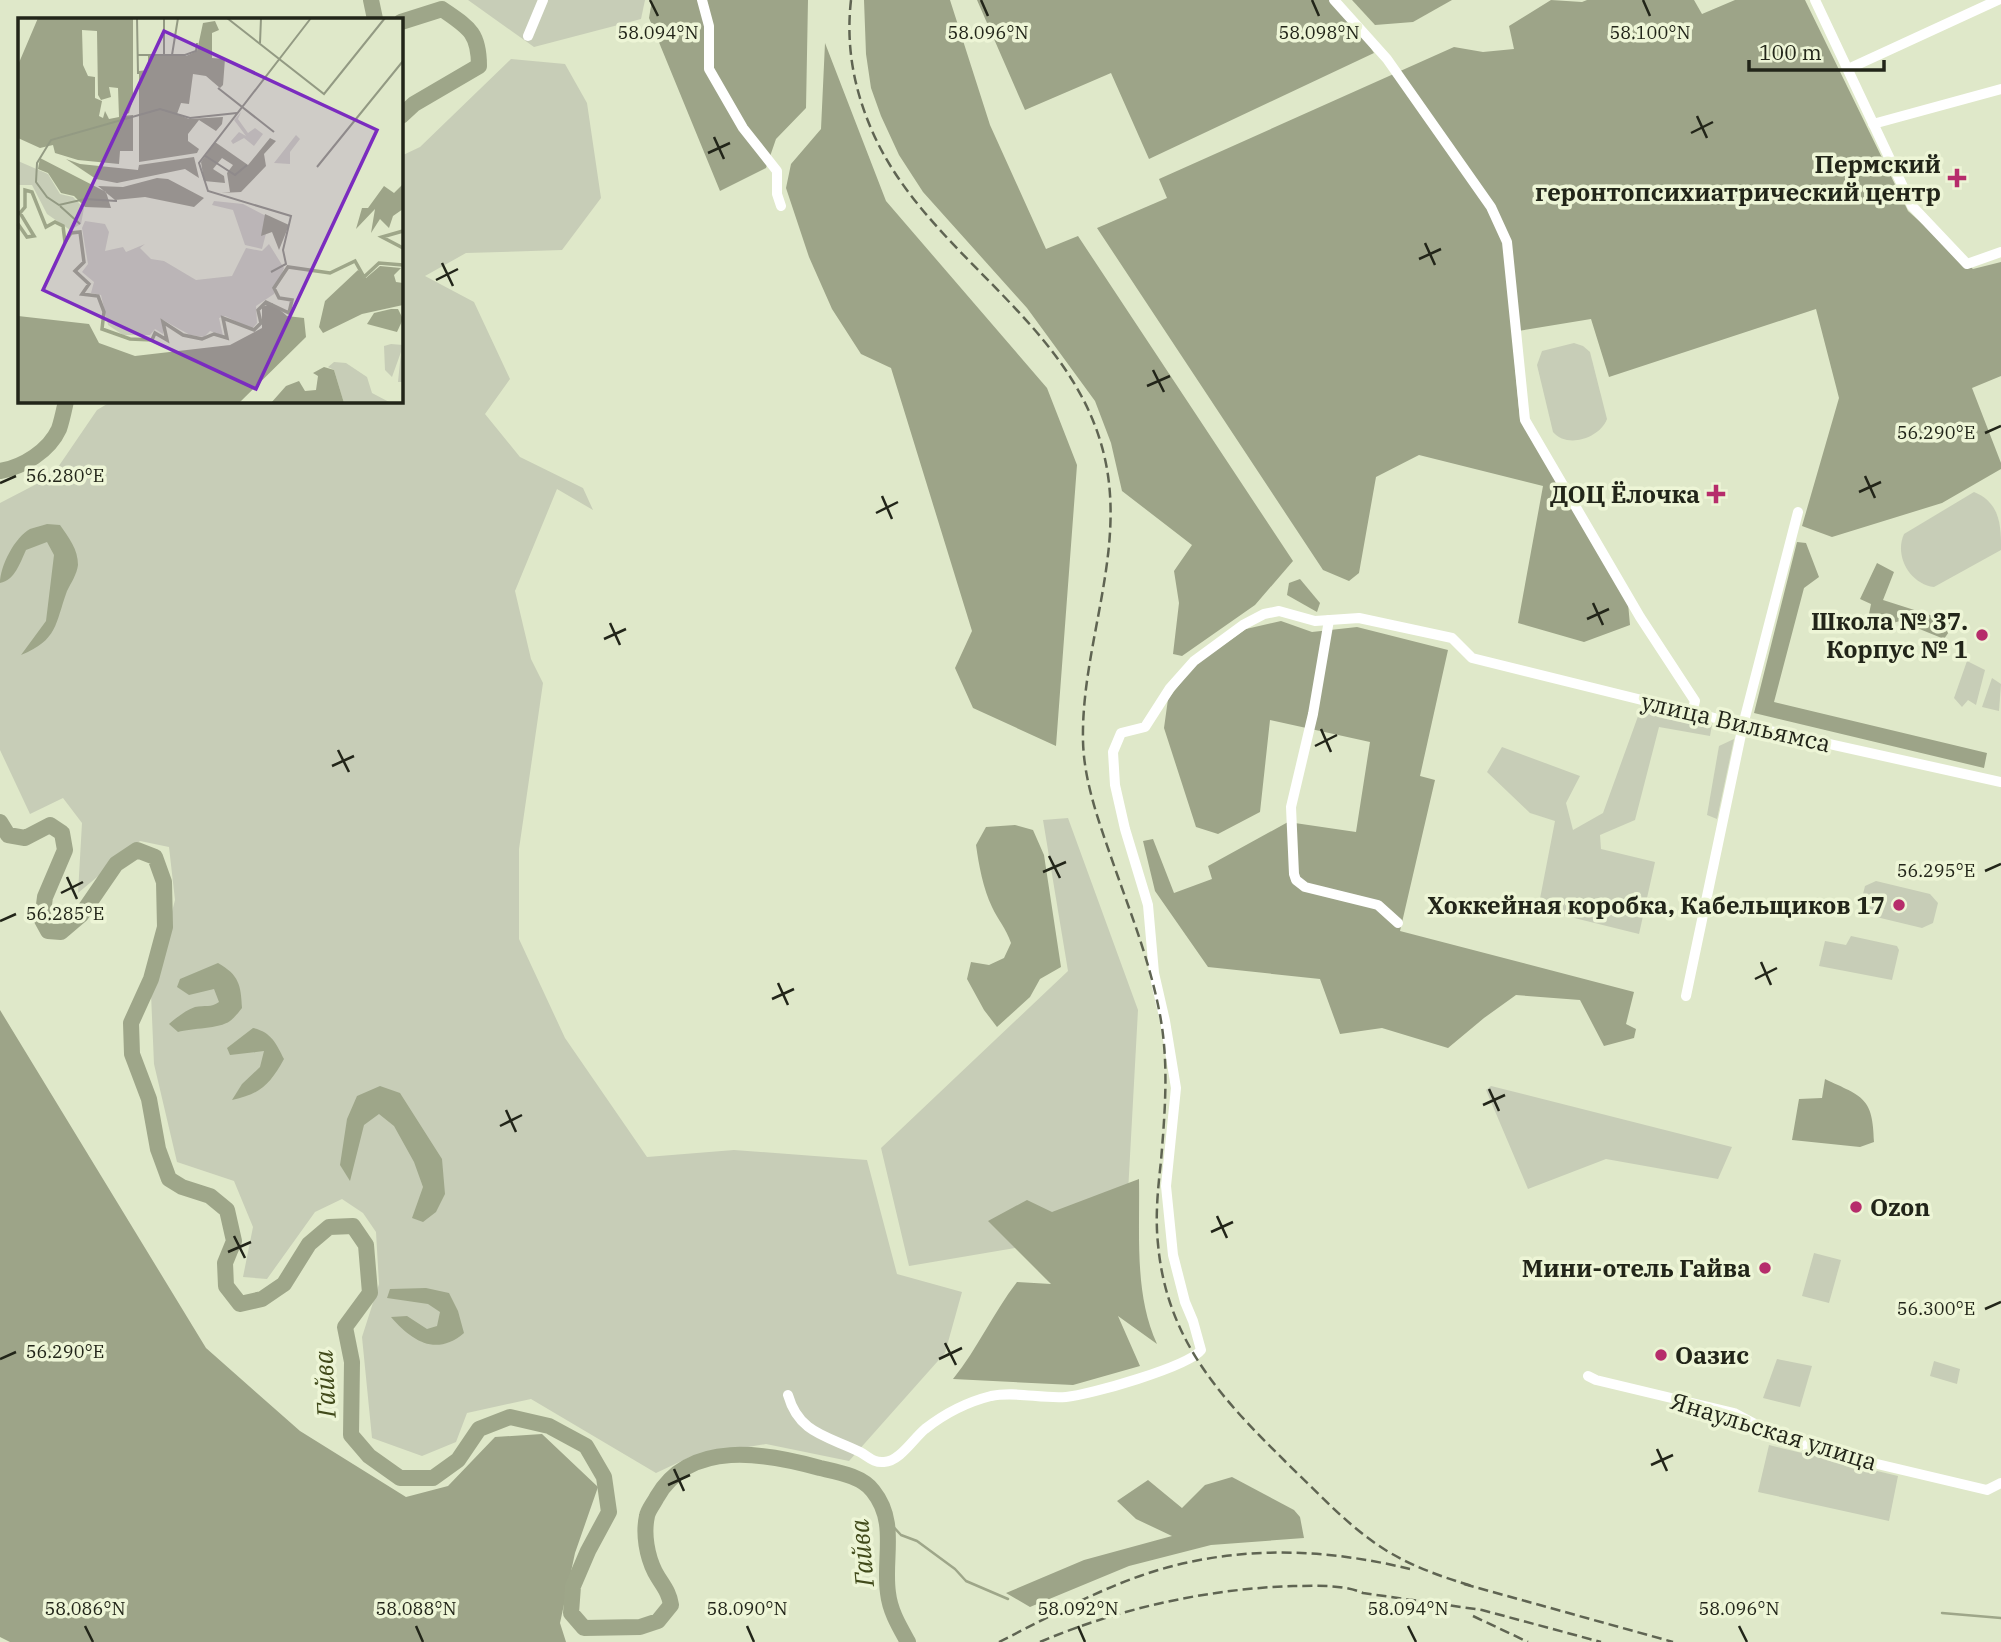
<svg xmlns="http://www.w3.org/2000/svg" width="2001" height="1642" font-family="'IBM Plex Serif',serif">
<style>
.green{fill:#c7cdb7}
.forest{fill:#9da488}
.water{fill:#9ea689}
.lines{fill:none;stroke-linecap:round;stroke-linejoin:round}
.stream{stroke:#9ea689;stroke-width:2.5}
.river{stroke:#9ea689;stroke-width:16}
.street{stroke:#fff;stroke-width:10}
.rail{stroke:#5f6452;stroke-width:2.5;stroke-dasharray:10 5;stroke-linecap:butt}
.ticks{fill:none;stroke:#222519;stroke-width:2.5}
.poi-dot{fill:#b62d6b;stroke:#edf5d6;stroke-width:2.5}
.labels{text-anchor:middle;dominant-baseline:central;stroke-width:7;stroke-linejoin:round;paint-order:stroke}
.poi-label{font-size:24px;font-weight:bold;fill:#222519;stroke:#edf5d6;text-anchor:end}
.street-label{font-size:24px;fill:#222519;stroke:#edf5d6}
.water-label{font-size:26px;font-style:italic;fill:#414a1a;stroke:#edf5d6}
.inset-river{fill:none;stroke:#9ea689;stroke-width:3.5}
.inset-road{fill:none;stroke:#939a83;stroke-width:2}
.view{fill:#7b2cbf;fill-opacity:0.15;stroke:#7b2cbf;stroke-width:3.5}
.inset-edge{fill:none;stroke:#222519;stroke-width:3.5}
.ticks-label{font-size:18px;text-anchor:middle;fill:#222519;stroke:#edf5d6;stroke-width:7;stroke-linejoin:round;paint-order:stroke}
</style>
<rect width="100%" height="100%" fill="#dfe8c9"/>
<g class="green">
<path d="M468 0H645L641 19 534 47Z"/>
<path d="M511 59 565 64 587 103 601 198 562 250 466 253 425 276 474 302 510 379 485 414 520 457 583 488 593 510 557 489 515 591 531 659 543 683 519 849V939L565 1038 647 1157 734 1150 867 1160 897 1274 962 1292 945 1353 849 1461 766 1444 690 1457 656 1473 531 1399 467 1413 456 1442 422 1456 372 1438 362 1337 379 1284 376 1232 363 1213 342 1199 315 1212 267 1279 243 1277 253 1227 234 1181 177 1162 154 1064 151 994 175 900 169 847 140 841 78 893 82 823 63 798 30 814 0 750V503L52 476 97 410 112 401H401V156L420 147Z"/>
<path d="M1574 343 1583 346 1590 352 1607 419C1600 438 1567 449 1553 432L1537 365 1542 351Z"/>
<path d="M1974 492C2001 503 2001 527 2001 550L1934 587C1910 584 1894 556 1904 534Z"/>
<path d="M1967 661 1985 670 1976 705 1968 700 1962 707 1954 698Z"/>
<path d="M1992 678 2001 684 1999 711 1982 707Z"/>
<path d="M1641 708 1712 725 1710 736 1659 727 1635 820 1600 835 1601 849 1655 862 1639 934 1538 909 1555 821 1530 813 1487 772 1502 747 1580 776 1566 803 1573 830 1603 813Z"/>
<path d="M1734 739 1717 819 1707 815 1719 746Z"/>
<path d="M1068 818 1138 1010 1126 1229 909 1266 881 1148 1068 971 1043 820Z"/>
<path d="M1876 881 1930 894 1938 903 1933 923 1922 928 1868 915 1860 906 1865 886Z"/>
<path d="M1851 936 1897 946 1899 950 1892 980 1819 966 1825 941 1846 945Z"/>
<path d="M1491 1086 1732 1147 1718 1179 1606 1159 1528 1189 1486 1090Z"/>
<path d="M1814 1253 1841 1260 1829 1303 1802 1296Z"/>
<path d="M1777 1359 1812 1366 1800 1407 1763 1398Z"/>
<path d="M1934 1361 1960 1369 1957 1384 1930 1376Z"/>
<path d="M1769 1445 1898 1476 1889 1521 1758 1492Z"/>
</g>
<g class="forest">
<path d="M652 0H808L806 108 776 139 766 168 720 191 649 18Z"/>
<path d="M864 0H950L990 125 1046 249 1078 236 1293 561 1255 605 1182 656 1173 654 1179 603 1174 571 1192 545 1122 491 1111 443 1095 401 1027 308 923 192 899 155 881 116 871 88 866 54Z"/>
<path d="M977 0H1340L1374 53 1149 159 1111 73 1025 110Z"/>
<path d="M1352 0H1452L1413 22 1375 25Z"/>
<path d="M1551 0 1582 2 1587 0H1694L1702 14 1735 0H1805L1908 211 1973 269 2001 262V376L1972 388 2001 463V469L1942 503 1832 537 1802 526 1839 398 1816 309 1609 377 1591 319 1512 332 1520 420 1628 603 1630 625 1584 642 1518 623 1543 486 1419 455 1376 477 1359 573 1349 581 1323 570 1097 228 1167 198 1159 179 1454 47 1483 52 1514 49 1509 26Z"/>
<path d="M825 43 886 201 1047 388 1077 465 1056 746 973 708 955 668 972 631 891 368 861 354 832 309 809 257 786 188 791 164 821 129Z"/>
<path d="M1797 542 1806 543 1819 577 1804 588 1774 702 1987 753 1984 768 1754 713Z"/>
<path d="M1877 563 1894 572 1883 600 1955 623 1944 639 1900 621 1875 628 1868 619 1871 604 1860 599Z"/>
<path d="M1300 579 1320 603 1317 612 1287 595 1289 583Z"/>
<path d="M1281 621 1312 632 1357 627 1448 650 1420 776 1435 780 1400 931 1634 992 1626 1024 1636 1029 1634 1038 1604 1046 1580 1000 1516 995 1484 1018 1448 1048 1382 1028 1340 1034 1320 979 1208 967 1155 891 1143 841 1153 839 1174 893 1212 879 1208 866 1288 822 1356 832 1370 742 1270 720 1260 812 1218 834 1196 827 1164 728 1168 699 1195 665 1246 629Z"/>
<path d="M0 1010 206 1348 300 1431 406 1497 448 1486 495 1437 542 1434 598 1487 575 1553 560 1623 566 1642H10L0 1637Z"/>
<path d="M1825 1079C1863 1097 1873 1097 1874 1142L1860 1147 1792 1140 1799 1099 1822 1098Z"/>
<path d="M1139 1179C1140 1234 1134 1294 1157 1344L1118 1316 1140 1366 1073 1385 953 1379C978 1348 993 1313 1017 1282L1051 1284 988 1221 1027 1200 1052 1212Z"/>
<path d="M1232 1477 1294 1510 1300 1517 1304 1538 1211 1545 1129 1566 1030 1607 1006 1593 1084 1560 1172 1536 1136 1519 1117 1501 1148 1480 1182 1508 1205 1485Z"/>
</g>
<g class="water">
<path d="M47 524 60 525C69 538 78 549 78 565 77 574 71 583 67 591 55 624 58 640 21 655L46 621 54 555 47 542 26 550C20 563 15 580 0 583 0 566 15 537 30 529 35 527 42 526 47 524Z"/>
<path d="M1015 825 1033 830 1044 855 1061 967 1040 979 1030 997 997 1027 984 1010 967 979 971 962 989 965 1004 958 1011 943C1006 928 998 920 992 907 983 888 979 866 976 845L986 827Z"/>
<path d="M218 963C239 975 241 985 242 1008 239 1012 234 1018 230 1021 219 1029 192 1028 178 1032L169 1024C176 1018 186 1010 195 1007 205 1005 211 1008 219 1002L214 989 189 995 177 987 180 979Z"/>
<path d="M253 1028C271 1032 276 1043 284 1059 270 1084 261 1094 232 1100L242 1084 260 1067 264 1051 230 1055 227 1048Z"/>
<path d="M380 1086 400 1093 442 1159 445 1194 436 1212 423 1222 412 1218 423 1187 414 1162 394 1126 379 1114 364 1125 350 1181 340 1165 347 1119 357 1096Z"/>
<path d="M426 1288 449 1293 458 1311 464 1333C436 1357 412 1341 391 1317L407 1316 427 1329 437 1326 440 1312 428 1304 387 1298 390 1289Z"/>
</g>
<g class="lines">
<g class="stream">
<path d="M887 1520 901 1535 917 1541 955 1569 966 1581 1008 1599"/>
<path d="M1942 1613 2001 1618"/>
</g>
<g class="river">
<path d="M371 0 375 19"/>
<path d="M401 22 442 9C468 27 479 32 479 66L414 104 401 116"/>
<path d="M0 471C23 467 49 451 59 429 62 420 64 410 66 401"/>
<path d="M0 822 8 835 25 838 50 825 62 833 65 850 45 897 42 920 48 931 61 932 81 915 116 864 137 850 155 857 164 882 165 927 151 979 131 1023 132 1054 149 1099 158 1149 169 1179 182 1187 210 1196 227 1210 234 1241 225 1263 226 1286 240 1304 262 1299 284 1284 309 1244 329 1227 353 1226 366 1245 370 1293 345 1327 352 1362 351 1435 369 1456 400 1478H433L458 1460 479 1429 510 1417 549 1426 586 1446 604 1477 609 1512 588 1551 573 1586 571 1613 584 1628 640 1627 658 1621 671 1605C669 1591 662 1585 655 1572 647 1556 643 1534 647 1516 648 1510 654 1503 657 1497 690 1439 766 1453 820 1468 837 1472 862 1476 873 1491 898 1522 883 1558 888 1593 890 1611 899 1626 908 1642"/>
</g>
<g class="street">
<path d="M702 0 709 26V69L743 128 777 171V194L781 206"/>
<path d="M1334 0 1387 59 1491 207 1507 242 1525 420 1640 617 1695 701 1692 712"/>
<path d="M1815 0 1912 206 1967 264 2001 252"/>
<path d="M528 36 543 0"/>
<path d="M1848 69 1998 0"/>
<path d="M1873 124 2001 89"/>
<path d="M1329 620 1313 714 1291 807 1294 874 1296 880 1305 887 1378 905 1398 923"/>
<path d="M1686 996 1743 725 1798 512"/>
<path d="M1588 1376 1596 1380 1734 1413 1768 1431 1818 1450 1987 1490 2001 1483"/>
<path d="M788 1395C799 1434 828 1436 860 1452 868 1456 873 1463 884 1462 900 1461 913 1439 925 1429 944 1414 967 1402 991 1396 1016 1391 1041 1399 1066 1397 1089 1395 1188 1367 1201 1350L1193 1321 1185 1302 1173 1255 1166 1186 1176 1088 1165 1021 1154 973 1148 905 1125 829 1115 785 1113 752 1121 733 1145 727 1170 688 1194 661 1243 625 1264 614 1279 611 1315 621 1359 618 1452 638 1472 658 1743 725 2001 782"/>
</g>
<g class="rail">
<path d="M851 0C846 44 853 85 870 126 923 255 1074 318 1105 459 1126 554 1081 646 1083 741 1084 781 1098 819 1111 857 1129 909 1150 961 1160 1015 1169 1063 1165 1112 1161 1161 1158 1188 1155 1216 1158 1244 1167 1346 1228 1405 1297 1473 1326 1501 1353 1530 1387 1551 1414 1567 1442 1577 1472 1586"/>
<path d="M1464 1584 1673 1642"/>
<path d="M1473 1616 1528 1642"/>
<path d="M999 1642C1045 1619 1091 1593 1140 1576 1228 1545 1320 1547 1410 1569"/>
<path d="M1040 1642C1120 1608 1207 1589 1293 1586 1315 1586 1342 1584 1363 1593L1482 1610 1601 1642"/>
</g>
</g>
<path class="ticks" d="M650 0 658 16M981 0 988 16M1312 0 1319 16M1643 0 1650 16M1697 116 1707 138M1691 133 1713 122M714 137 724 159M708 153 730 143M1425 243 1435 265M1419 259 1441 249M442 263 453 286M436 280 458 269M1153 370 1164 392M1147 386 1170 376M1985 433 2001 426M1865 476 1875 498M0 483 16 476M1859 492 1881 482M882 496 892 519M876 513 898 502M1593 603 1603 625M1587 619 1609 609M610 623 620 645M604 639 626 629M1321 729 1331 752M1315 746 1337 735M338 750 349 772M332 766 354 756M1049 856 1060 878M1985 871 2001 864M1043 872 1066 862M67 877 77 899M61 893 83 882M0 921 16 914M1761 962 1771 985M1755 979 1777 968M778 983 788 1005M772 999 794 989M1489 1089 1499 1111M1483 1105 1505 1095M506 1110 516 1132M500 1126 522 1115M1217 1216 1227 1238M1211 1232 1233 1222M234 1236 245 1258M228 1252 251 1242M1985 1309 2001 1302M945 1343 956 1365M0 1359 16 1352M939 1359 962 1348M1657 1449 1667 1471M1651 1465 1673 1455M674 1469 684 1491M668 1485 690 1475M85 1626 93 1642M416 1626 423 1642M747 1626 754 1642M1078 1626 1085 1642M1408 1626 1416 1642M1739 1626 1747 1642"/>
<g class="poi-dot">
<path d="M1953.5 167.5h7v7h7v7h-7v7h-7v-7h-7v-7h7z"/>
<path d="M1712.5 483.5h7v7h7v7h-7v7h-7v-7h-7v-7h7z"/>
<circle cx="1982" cy="635" r="7"/>
<circle cx="1899" cy="905" r="7"/>
<circle cx="1856" cy="1207" r="7"/>
<circle cx="1765" cy="1268" r="7"/>
<circle cx="1661" cy="1355" r="7"/>
</g>
<g class="labels">
<g class="poi-label">
<text x="1941" y="164">Пермский<tspan x="1941" dy="28">геронтопсихиатрический центр</tspan></text>
<text x="1700" y="494">ДОЦ Ёлочка</text>
<text x="1968" y="621">Школа № 37.<tspan x="1968" dy="28">Корпус № 1</tspan></text>
<text x="1885" y="905">Хоккейная коробка, Кабельщиков 17</text>
<text x="1870" y="1207" text-anchor="start">Ozon</text>
<text x="1751" y="1268">Мини-отель Гайва</text>
<text x="1675" y="1355" text-anchor="start">Оазис</text>
</g>
<g class="street-label">
<text transform="translate(1736 722) rotate(13)">улица Вильямса</text>
<text transform="translate(1774 1431) rotate(17)">Янаульская улица</text>
</g>
<g class="water-label">
<text transform="translate(324 1384) rotate(-93)">Гайва</text>
<text transform="translate(861 1553) rotate(-95)">Гайва</text>
</g>
</g>
<g transform="translate(18 18)">
<rect width="385" height="385" fill="#dfe8c9"/>
<path d="M223 94 220 101 230 115 237 110 245 116 236 128 226 120 215 126 213 123 221 114 228 118 216 102ZM278 117 282 121 272 134V146L256 145ZM0 143 30 156 42 176 55 179 66 190 63 206 52 212 29 196 14 167H0ZM196 183 225 186 252 200 244 231 227 227 215 192 194 187ZM67 203 87 206 91 214 87 233 105 229 108 234 127 226 122 230 133 241 146 243 178 262 214 258 228 230 244 233 251 226 266 250 256 276 238 288 239 305 234 311 207 298 201 300 205 318 192 313 186 319 172 317 145 302V316L137 311 132 317H105L90 307 83 277 73 275 76 264 64 254 70 246 64 210ZM373 326 385 327 384 364H380L383 334 374 359 367 352 366 328ZM316 344 328 345 349 359 354 375 373 385H326L316 352 310 349Z" fill="#c7cdb7"/>
<path d="M20 0H115V81L111 95 104 98 115 97V133H102L101 146 60 142 37 135 35 127 22 130 0 120V47ZM64 12 79 13 80 77 83 82 93 79 91 69 100 70 101 99 91 101 87 93 85 100 81 98 84 83 77 80V59L70 58 65 47ZM197 3 201 12 194 15V40L207 41 205 67 202 70 188 58 175 56 171 86 163 85 159 96 171 101 205 99 204 106 198 113 181 102 170 116V123L181 131 179 135 121 144V53L130 52V38H168L179 33 185 5ZM252 120 258 123 246 136 248 148 223 174 203 175 212 174 209 155 215 147 204 140 195 151 206 158 207 165 186 163 183 144 197 124 230 147ZM176 139 181 160 167 151 99 165 78 161 48 141 62 146 120 152 121 147ZM22 140 88 174 93 190 67 189 56 178 43 175 30 155 20 151ZM139 160 150 161 186 180 176 189 127 179 97 182 80 168 105 169ZM385 166V191L375 198 371 210 362 201 353 215 357 191 338 211 344 190H350L366 168 376 175ZM247 196 271 207 261 232 254 214 243 218ZM362 248 383 250 376 257 378 264 385 265V287L344 296 305 315 301 309 307 283 340 252 348 260ZM254 285 269 298 286 300 288 319 221 385H0V298L71 306 81 325 117 338 212 327 244 310V289ZM306 349 316 352 326 385H253L268 368 281 363 287 373 298 372 300 358 295 355Z" fill="#9da488" fill-rule="evenodd"/>
<path d="M373 291H380L385 301 379 314 349 306 356 295Z" fill="#9ea689"/>
<path class="inset-river" d="M0 206 9 219 16 218 2 195 7 189V172L14 174 28 209 37 204 45 208 47 224 53 215 62 214 66 244 57 253 71 266 64 276 80 278 86 294 84 311 112 321 134 322 137 315 149 322 145 304 165 317 184 321 196 316 209 320 205 300 236 312 243 305 240 292 248 284 271 295 274 282 261 280 256 270 270 249 312 255 337 243 346 259 361 245 385 247M385 213 364 219 385 230"/>
<path class="inset-road" d="M119 0 120 56M209 0 306 76 367 0M242 25 243 0M119 37H167L178 33 179 25M146 37V0M154 37 160 0M200 70 256 114M186 137 217 157 229 147M299 149 385 43M99 183 67 181 41 187 29 179 18 164 19 145 33 122 142 91 172 100 219 95M42 188 62 206M253 254 268 246 265 232 273 198 190 173 181 145 293 0"/>
<path class="view" d="M146 13 359 112 238 371 25 272Z"/>
<rect width="385" height="385" class="inset-edge"/>
</g>
<g class="ticks-label">
<text x="658" y="39">58.094°N</text>
<text x="988" y="39">58.096°N</text>
<text x="1319" y="39">58.098°N</text>
<text x="1650" y="39">58.100°N</text>
<text x="1936" y="439">56.290°E</text>
<text x="65" y="482">56.280°E</text>
<text x="1936" y="877">56.295°E</text>
<text x="65" y="920">56.285°E</text>
<text x="1936" y="1315">56.300°E</text>
<text x="65" y="1358">56.290°E</text>
<text x="85" y="1615">58.086°N</text>
<text x="416" y="1615">58.088°N</text>
<text x="747" y="1615">58.090°N</text>
<text x="1078" y="1615">58.092°N</text>
<text x="1408" y="1615">58.094°N</text>
<text x="1739" y="1615">58.096°N</text>
</g>
<path d="M1749 60v10h135v-10" fill="none" stroke="#222519" stroke-width="3.5"/>
<text x="1759" y="60" font-size="21" fill="#222519" stroke="#edf5d6" stroke-width="5" paint-order="stroke">100 m</text>
</svg>
